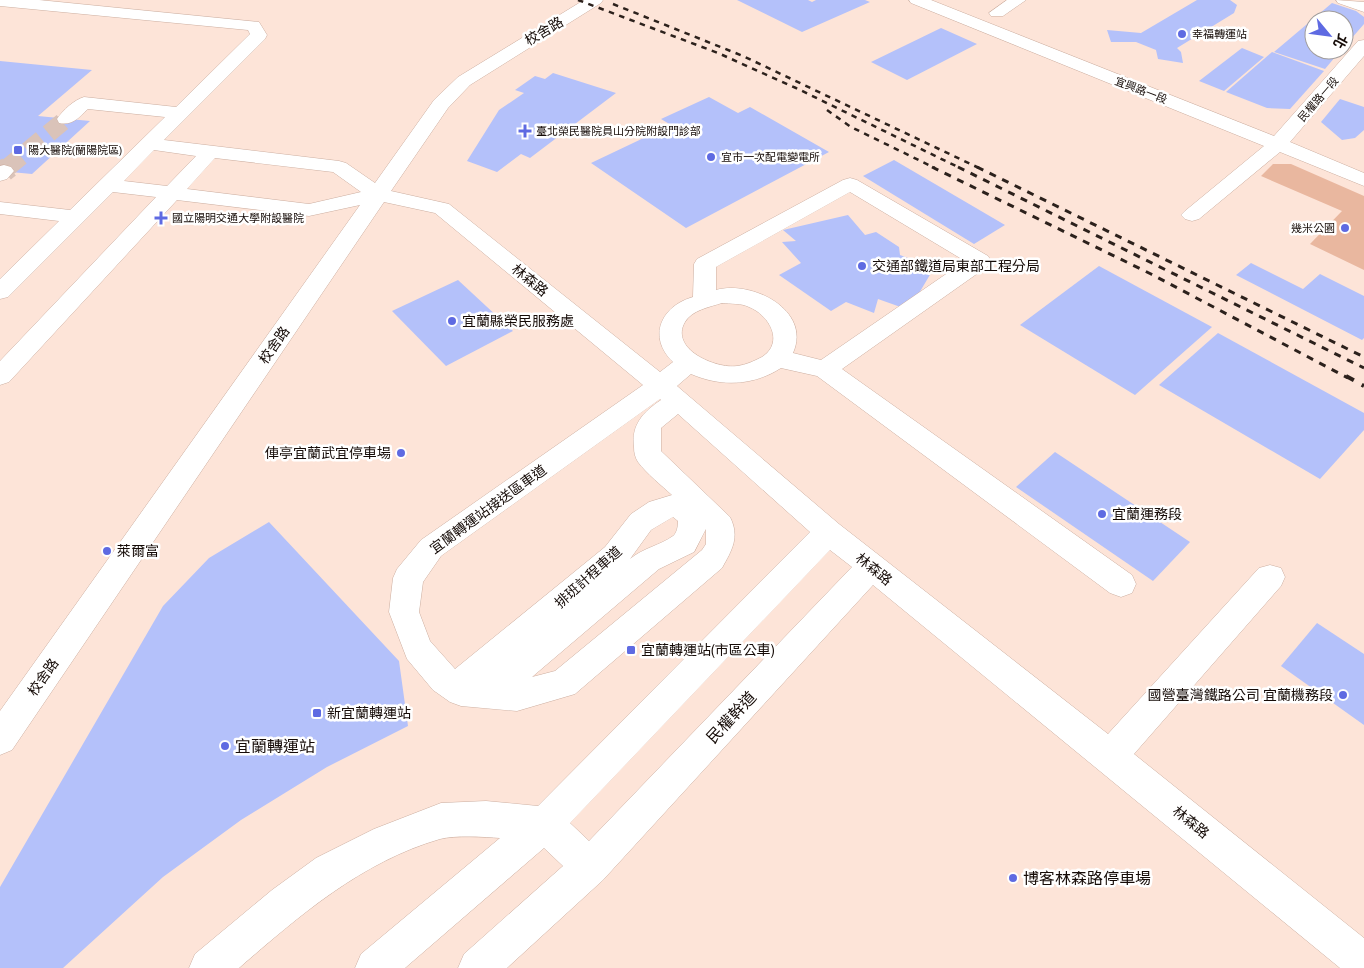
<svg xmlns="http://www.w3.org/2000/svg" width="1364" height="968" font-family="'Archivo Narrow','Noto Sans TC',sans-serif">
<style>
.green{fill:#e9b79f}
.building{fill:#b4c1fa}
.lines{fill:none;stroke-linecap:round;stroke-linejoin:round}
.minor-tunnel-far1{stroke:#dac3b9;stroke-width:18;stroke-dasharray:18 9;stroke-linecap:butt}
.minor-tunnel{stroke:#dac3b9;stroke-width:22;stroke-dasharray:22 11;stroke-linecap:butt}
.minor-casing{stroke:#ccaea0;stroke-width:1}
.minor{fill:#fff;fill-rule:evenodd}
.rail-far2{stroke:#2c211c;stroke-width:2.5;stroke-dasharray:5.5 5.5;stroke-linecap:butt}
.rail-far1{stroke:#2c211c;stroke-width:3;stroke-dasharray:7 7;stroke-linecap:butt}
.rail{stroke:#2c211c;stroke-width:4;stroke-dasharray:9 9;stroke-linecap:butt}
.poi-dot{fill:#5e6ae2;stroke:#fff;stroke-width:2}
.labels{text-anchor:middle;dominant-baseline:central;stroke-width:5;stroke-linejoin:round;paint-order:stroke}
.far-poi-label{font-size:11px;fill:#150b07;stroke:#fff;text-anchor:start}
.far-street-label{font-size:11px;fill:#150b07;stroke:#fff}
.street-label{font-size:14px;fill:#150b07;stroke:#fff}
.poi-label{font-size:14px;fill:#150b07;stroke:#fff;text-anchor:start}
.near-street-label{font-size:16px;fill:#150b07;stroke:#fff}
.near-poi-label{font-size:16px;fill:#150b07;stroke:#fff;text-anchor:start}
</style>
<rect width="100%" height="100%" fill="#fde4d8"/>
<path class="green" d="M1273 164H1291L1364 196V270L1310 244 1342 211 1261 176Z"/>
<g class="building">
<path d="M737 0H808L812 2 816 0H865L870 2 802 32Z"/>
<path d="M1197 0H1230L1237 5 1234 13 1177 48 1181 52 1183 63 1158 59 1156 50 1136 42H1111L1107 30 1141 33Z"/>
<path d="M1332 3 1356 11 1364 17V24L1344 47V20H1314V50H1341L1325 69 1274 52Z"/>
<path d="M941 28 977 44 907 80 871 62Z"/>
<path d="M1242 48 1264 57 1224 91 1199 81Z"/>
<path d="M1272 52 1324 71 1290 109 1267 108 1226 92Z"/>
<path d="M0 61 92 70 38 116 90 121 32 174 0 171Z"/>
<path d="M553 73 616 93 530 158 521 154 497 172 467 161 499 110 524 93 515 90 535 76 545 79Z"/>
<path d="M709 97 738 113 750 107 829 152 686 228 591 163 671 125 661 119Z"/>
<path d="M1340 99 1364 107V130L1355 138 1342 140 1321 122Z"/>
<path d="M894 160 1005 225 974 244 863 176Z"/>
<path d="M848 215 865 235 876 232 899 247 900 255 934 268 909 310 878 299 874 313 846 302 831 311 779 275 801 263 782 242 796 241 783 230Z"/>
<path d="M1251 263 1303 289 1320 274 1364 296V338L1362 340 1236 275Z"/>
<path d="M1099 266 1212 327 1135 395 1020 325Z"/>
<path d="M458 280 513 331 446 366 392 311Z"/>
<path d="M1218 333 1364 413V430L1320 479 1159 385Z"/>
<path d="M1055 452 1190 542 1153 581 1016 487Z"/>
<path d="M269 522 399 661 408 726 327 767 241 820 163 877 63 968H0V887L163 606 209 558Z"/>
<path d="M1317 623 1364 654V725L1281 666Z"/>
</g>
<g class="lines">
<path class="minor-tunnel-far1" d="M7 168 66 119"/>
<path class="minor-tunnel" d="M4 171 9 167"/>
<defs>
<g id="minor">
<path d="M0 0H39L259 22 267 35 265 39 164 140 339 161 346 163 375 183 434 100 458 77 584 0H603L601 3 470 85 448 108 391 191 449 204 660 372 673 362C647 337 661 306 693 297L694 264 697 259 843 180 850 178 857 180 988 256 991 261 988 266 842 369 1132 575 1136 584 1132 593 1121 597 1110 593 817 376 781 368C753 386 721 387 691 374L677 386 839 524 1108 734 1259 568 1270 565 1281 568 1285 577 1281 586 1134 754 1364 938V968H1340L873 585 603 880 507 968H458L464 954 563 866 544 848 405 968H355L361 954 500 838C484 837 456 835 440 839 361 862 299 916 239 968H189L195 954 272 890 316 858 374 829 441 803 486 801 538 806 810 532 678 414 661 428V451L730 517C740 537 732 550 722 568L575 694 517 711 461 706 450 702 433 690 407 659 389 612 393 578 397 569 421 540 643 385 435 213 384 202 12 750 0 755V711L360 205 309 216 177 200 9 382 0 385V361L156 197 113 192 8 297 0 299V279L59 221 0 214V202L70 210 165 117 88 109C79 117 73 126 59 123L57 119C63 110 74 100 84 97L176 107 250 34 248 30 0 6ZM154 150 196 156 167 186 124 181ZM215 158 333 172 361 192 309 204 187 189ZM850 192 965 261 821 360 793 353C812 310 752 280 716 290V267ZM722 303C731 304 741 303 749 307 769 315 785 342 762 357 754 361 746 365 737 366 716 369 669 349 685 322 692 310 710 307 722 303ZM660 399 661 400C643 412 631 425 634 447 634 453 635 457 638 462 647 474 661 485 672 495L649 502 631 514 605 547 455 669 430 641 419 612 423 582 441 556ZM673 517 678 521C678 526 677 533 673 536 661 545 643 548 630 559L651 530ZM706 529V544L702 550 555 671 532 677 659 569 694 552ZM830 550 852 567 589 841 570 823Z"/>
<path d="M909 0H931L1274 136 1358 41 1364 40V56L1290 142 1364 173V186L1280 152 1199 219 1192 221 1185 219 1181 215 1185 211 1264 146 911 3Z"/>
<path d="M1007 0H1026L1003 16H991L989 13Z"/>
<path d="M1336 0 1364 2V12L1338 3Z"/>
<path d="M4 165 11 167 14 171 7 179 0 181V166Z"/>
</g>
</defs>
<use href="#minor" class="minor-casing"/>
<use href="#minor" class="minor"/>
<g class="rail-far2">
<path d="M578 0 718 53 796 88 960 168"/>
<path d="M613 4 743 56 979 168"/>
<path d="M827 110 851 127 935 168"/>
</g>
<g class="rail-far1">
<path d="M932 167 1151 274 1348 378"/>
<path d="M958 167 1364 368"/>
<path d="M977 167 1364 357"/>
</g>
<path class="rail" d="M1346 376 1364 386"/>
</g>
<g class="poi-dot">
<circle cx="1182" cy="34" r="5"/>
<path d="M522.5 123.5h5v5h5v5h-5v5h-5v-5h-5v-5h5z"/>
<rect x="13" y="145" width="10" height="10" rx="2.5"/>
<circle cx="711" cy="157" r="5"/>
<path d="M158.5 210.5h5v5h5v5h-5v5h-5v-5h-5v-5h5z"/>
<circle cx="1345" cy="228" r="5"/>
<circle cx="862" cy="266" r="5"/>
<circle cx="452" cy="321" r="5"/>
<circle cx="401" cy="453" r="5"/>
<circle cx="1102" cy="514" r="5"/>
<circle cx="107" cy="551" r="5"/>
<rect x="626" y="645" width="10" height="10" rx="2.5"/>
<circle cx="1343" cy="695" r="5"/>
<rect x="312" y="708" width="10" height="10" rx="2.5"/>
<circle cx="225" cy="746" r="5"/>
<circle cx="1013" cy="878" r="5"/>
</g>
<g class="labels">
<g class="far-poi-label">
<text x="1192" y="34">幸福轉運站</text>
<text x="536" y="131">臺北榮民醫院員山分院附設門診部</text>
<text x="28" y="150">陽大醫院(蘭陽院區)</text>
<text x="721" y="157">宜市一次配電變電所</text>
<text x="172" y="218">國立陽明交通大學附設醫院</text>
<text x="1335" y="228" text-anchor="end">幾米公園</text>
</g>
<g class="far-street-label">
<text transform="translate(1141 90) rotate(21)">宜興路一段</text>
<text transform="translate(1318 99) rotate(-49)">民權路一段</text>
</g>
<g class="street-label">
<text transform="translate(544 31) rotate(-31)">校舍路</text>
<text transform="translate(530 280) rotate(39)">林森路</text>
<text transform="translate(274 345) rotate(-55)">校舍路</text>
<text transform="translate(488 509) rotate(-36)">宜蘭轉運站接送區車道</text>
<text transform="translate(874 569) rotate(39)">林森路</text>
<text transform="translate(588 577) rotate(-42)">排班計程車道</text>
<text transform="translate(43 677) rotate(-55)">校舍路</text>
<text transform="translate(1191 822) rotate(39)">林森路</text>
</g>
<g class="poi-label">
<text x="872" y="266">交通部鐵道局東部工程分局</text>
<text x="462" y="321">宜蘭縣榮民服務處</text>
<text x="391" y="453" text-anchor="end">俥亭宜蘭武宜停車場</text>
<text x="1112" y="514">宜蘭運務段</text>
<text x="117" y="551">萊爾富</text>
<text x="641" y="650">宜蘭轉運站(市區公車)</text>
<text x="1333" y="695" text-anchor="end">國營臺灣鐵路公司 宜蘭機務段</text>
<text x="327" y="713">新宜蘭轉運站</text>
</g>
<g class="near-street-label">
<text transform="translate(731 717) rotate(-47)">民權幹道</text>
</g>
<g class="near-poi-label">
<text x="235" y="746">宜蘭轉運站</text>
<text x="1023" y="878">博客林森路停車場</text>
</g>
</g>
<g transform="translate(1329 35) rotate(119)"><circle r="24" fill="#ffffff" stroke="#a19d9c"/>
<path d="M0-4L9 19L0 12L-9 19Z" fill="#5e6ae2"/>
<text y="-8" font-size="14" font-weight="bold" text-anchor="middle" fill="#150b07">北</text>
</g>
</svg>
